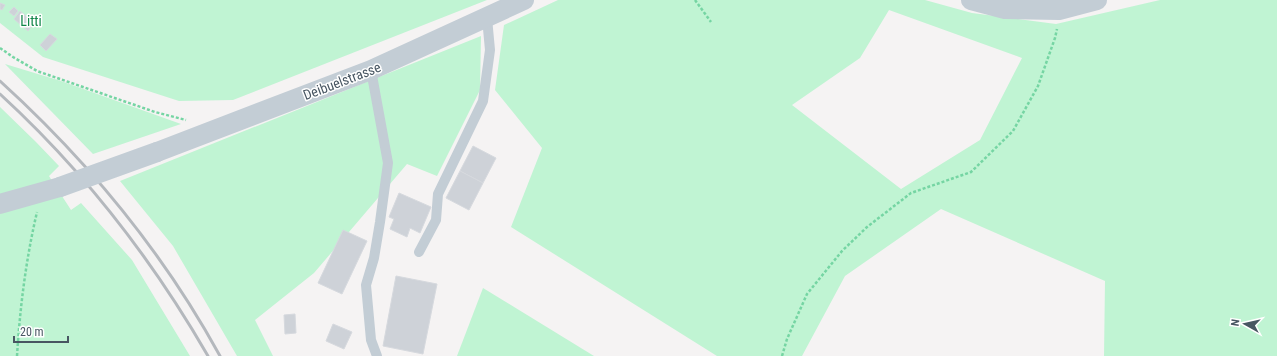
<svg xmlns="http://www.w3.org/2000/svg" width="1277" height="356" font-family="'Roboto Condensed',sans-serif">
<style>
.green{fill:#c0f4d3;fill-rule:evenodd}
.building{fill:#ced2d8;stroke:#d6d9de}
.lines{fill:none;stroke-linecap:round;stroke-linejoin:round}
.path{stroke:#75d5a3;stroke-width:2.5;stroke-dasharray:3 2;stroke-linecap:butt}
.lane{stroke:#c3cdd5;stroke-width:10}
.street{stroke:#c3cdd5;stroke-width:20}
.rail{stroke:#b4b8bd;stroke-width:3}
.street-bridge{stroke:#c3cdd5;stroke-width:20}
.labels{text-anchor:middle;dominant-baseline:central;stroke-width:3;stroke-linejoin:round;paint-order:stroke}
.park-label{font-size:14px;fill:#118649;stroke:#fff}
.street-label{font-size:14px;fill:#485662;stroke:#fff}
</style>
<rect width="100%" height="100%" fill="#f5f3f3"/>
<g class="green">
<path d="M0 0H487L233 100 179 101 43 57 0 23Z"/>
<path d="M558 0H925L972 13 1056 24 1160 0H1277V356H1104L1105 281 941 209 845 276 802 356H717L511 227 542 148 495 90 504 25ZM889 10 1022 58 980 140 901 189 792 105 860 58Z"/>
<path d="M481 36 480 90 437 176 407 164 314 273 255 320 273 356H237L173 246 120 181Z"/>
<path d="M5 64 61 81 181 124 93 154Z"/>
<path d="M0 107 36 142 59 166 49 176 71 210 81 203 132 260 190 356H0Z"/>
<path d="M483 288 594 356H457Z"/>
</g>
<g class="building">
<path d="M0 3 5 5 2 10 0 9Z"/>
<path d="M14 7 18 11 14 16 9 12Z"/>
<path d="M20 11 34 23 28 31 14 19Z"/>
<path d="M50 34 57 39 46 51 40 45Z"/>
<path d="M473 146 496 158 483 183 460 171Z"/>
<path d="M460 171 483 183 469 210 446 198Z"/>
<path d="M399 193 431 207 420 233 410 228 407 237 390 229 394 219 389 217Z"/>
<path d="M343 230 367 241 342 294 318 283Z"/>
<path d="M396 276 437 284 423 354 383 346Z"/>
<path d="M295 314 296 333 285 334 284 315Z"/>
<path d="M333 324 352 332 344 349 326 341Z"/>
</g>
<g class="lines">
<g class="path">
<path d="M695 0 711 22"/>
<path d="M0 48 13 57 37 71 155 112 186 120"/>
<path d="M17 356C20 307 26 259 37 212"/>
<path d="M782 356 787 339 807 294 842 251 867 227 911 193 971 172 1013 131 1038 86 1055 38 1057 29"/>
</g>
<g class="lane">
<path d="M371 70 388 163 380 222 374 258 366 285 371 340 377 356"/>
<path d="M419 252 436 220 438 194 483 101 490 50 487 18"/>
</g>
<g class="street">
<path d="M971 0 1005 9 1059 10 1097 0"/>
<path d="M157 152 371 70 524 0"/>
<path d="M0 204 60 187"/>
</g>
<g class="rail">
<path d="M0 81C87 160 163 252 220 356"/>
<path d="M0 94C83 170 152 259 208 356"/>
</g>
<path class="street-bridge" d="M60 187 157 152"/>
</g>
<g class="labels">
<g class="park-label">
<text x="31" y="21">Litti</text>
</g>
<g class="street-label">
<text transform="translate(342 81) rotate(-21)">Deibuelstrasse</text>
</g>
</g>
<g transform="translate(1245 324) rotate(278)" stroke="#ffffff" stroke-width="3" paint-order="stroke">
<path d="M0-3L7 15L0 10L-7 15Z" fill="#485662"/>
<text y="-6" font-size="11" font-weight="bold" text-anchor="middle" fill="#485662">N</text>
</g>
<path d="M14 336v6h54v-6" fill="none" stroke="#485662" stroke-width="2"/>
<text x="20" y="336" font-size="12" fill="#485662" stroke="#ffffff" stroke-width="3" paint-order="stroke">20 m</text>
</svg>
